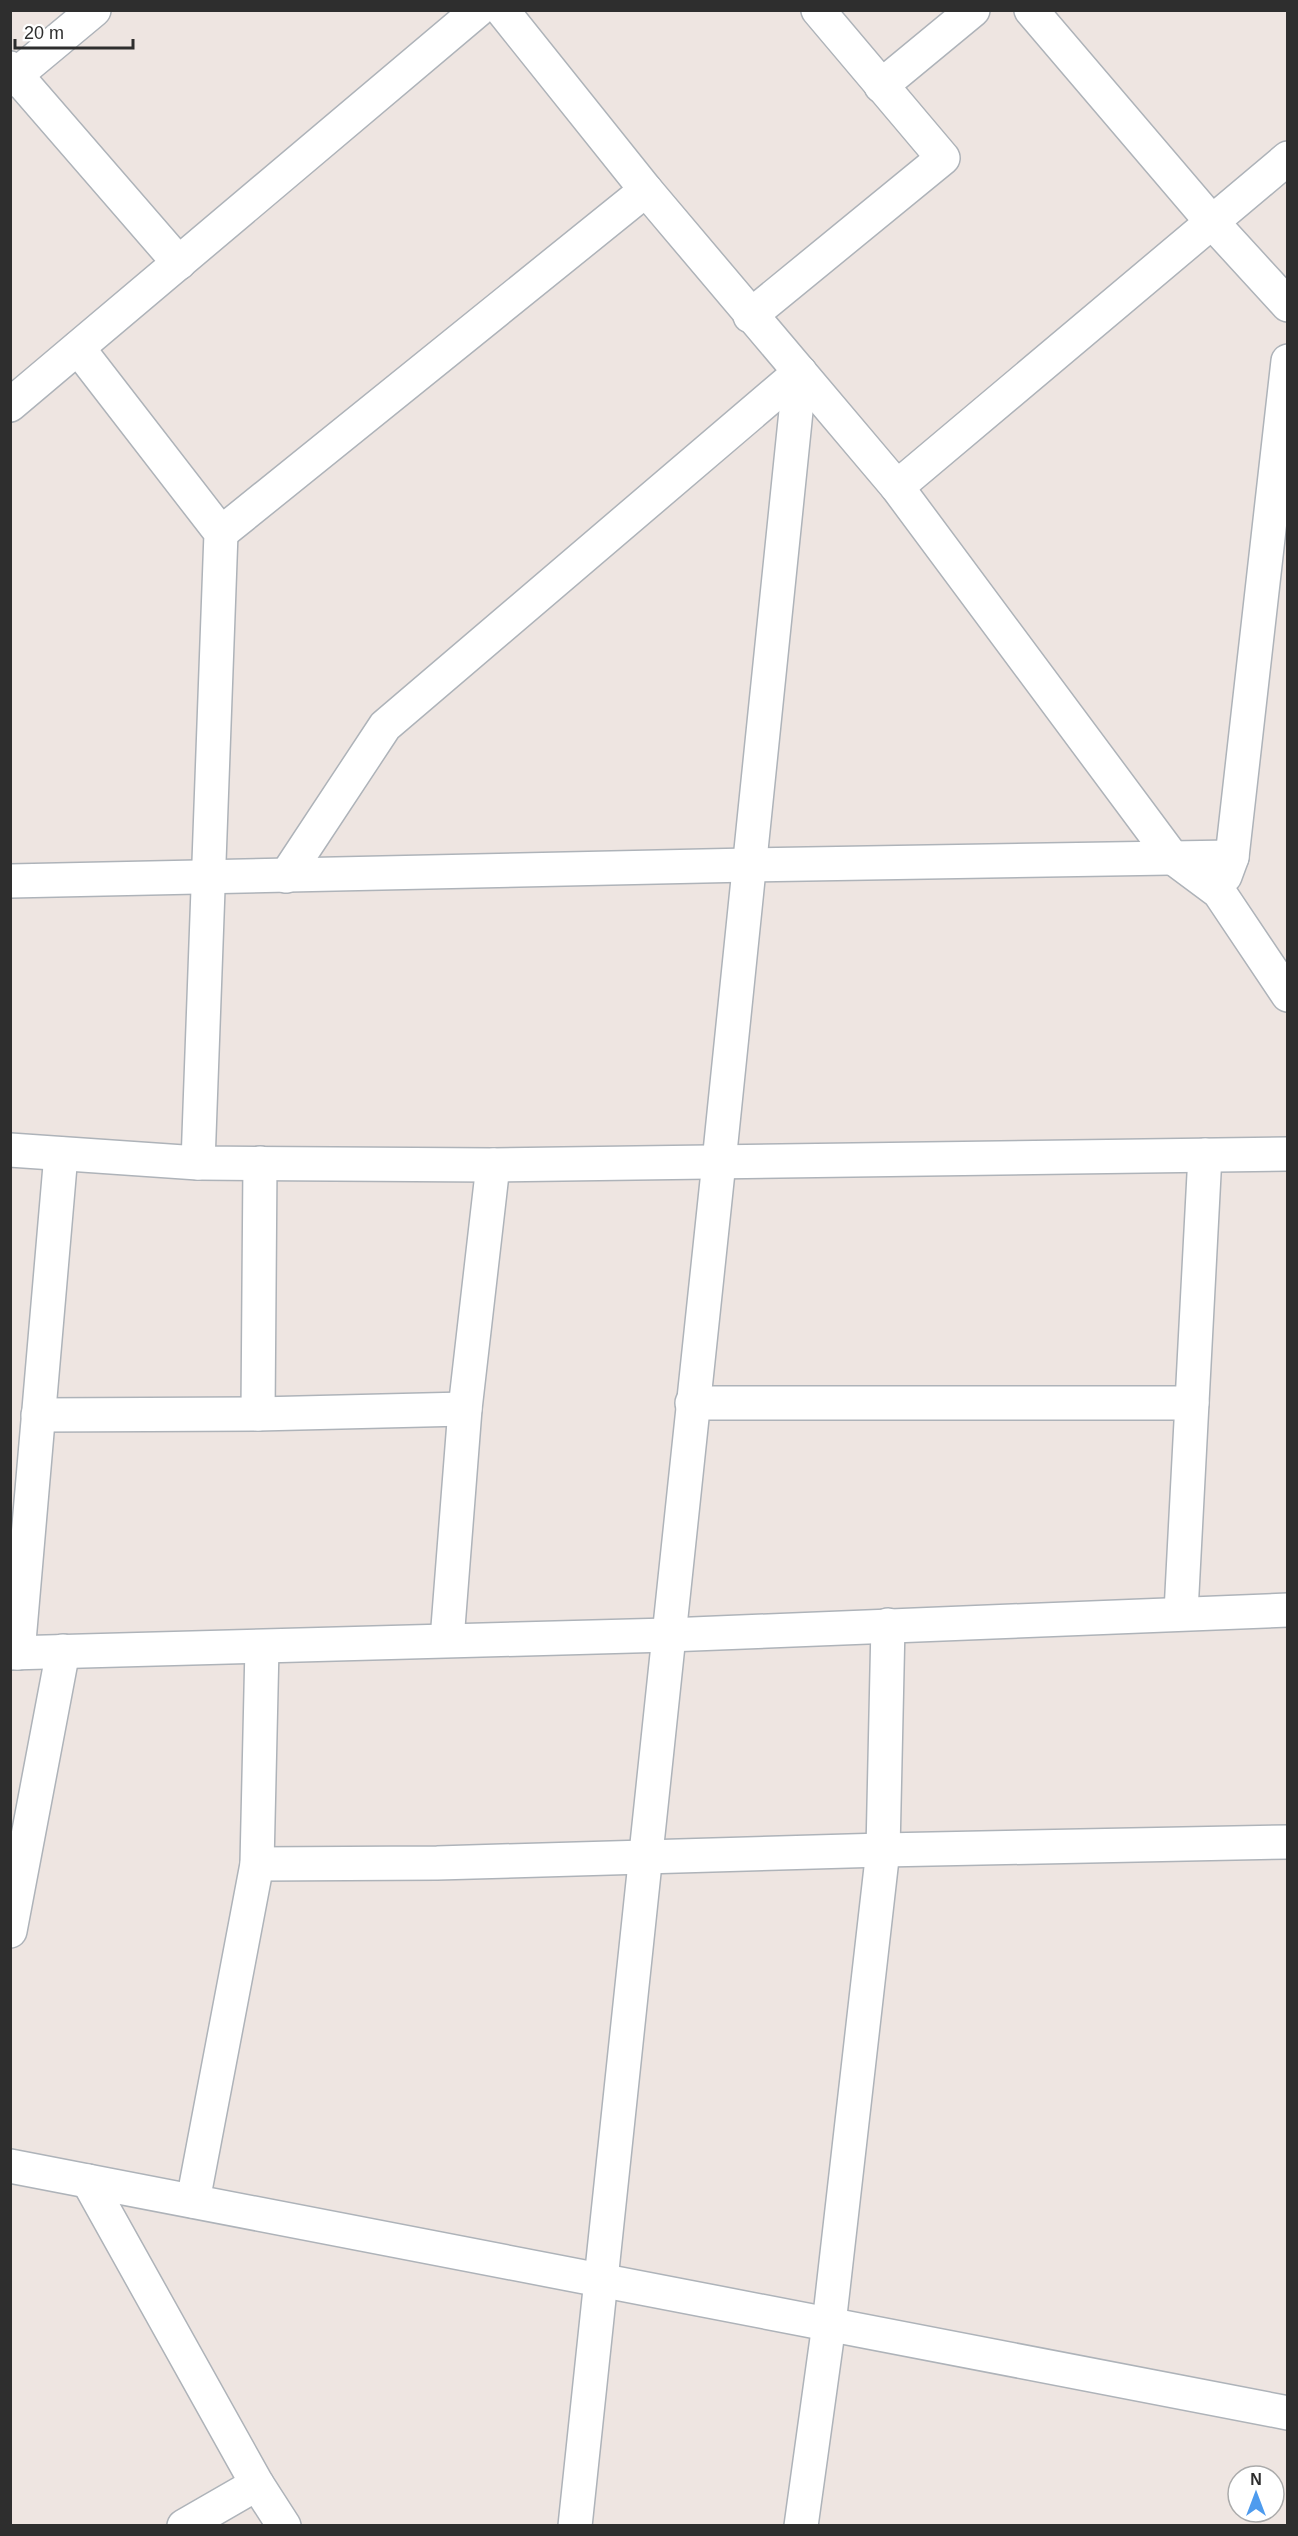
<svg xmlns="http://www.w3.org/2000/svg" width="1298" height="2536" font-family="Arial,sans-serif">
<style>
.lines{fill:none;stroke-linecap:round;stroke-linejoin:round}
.minor-casing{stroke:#aeb3b9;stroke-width:36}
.minor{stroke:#fff;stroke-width:33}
</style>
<rect width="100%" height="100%" fill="#eee5e1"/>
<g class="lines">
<defs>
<g id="minor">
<path d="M502 10 646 190 897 487 1172 857 1219 892 1288 995"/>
<path d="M1031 10 1211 221 1288 305"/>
<path d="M10 68 179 263"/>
<path d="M10 80 94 10"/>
<path d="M881 86 973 10"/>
<path d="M750 316 943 158 818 10"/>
<path d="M78 348 221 533 198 1163"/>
<path d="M10 405 478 10"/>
<path d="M897 487 1288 158"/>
<path d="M221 533 646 190"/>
<path d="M286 876 385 726 800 372"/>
<path d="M1225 876 1232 857 1288 361"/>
<path d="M10 881 749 865 1232 857"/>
<path d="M10 1150 198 1163 493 1165 1288 1154"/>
<path d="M692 1403H1192"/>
<path d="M258 1414 260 1163"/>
<path d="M38 1415 258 1414 465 1409"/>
<path d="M1181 1612 1205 1155"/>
<path d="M447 1640 465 1409 493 1165"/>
<path d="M10 1653 668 1635 1288 1610"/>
<path d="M18 1653 61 1154"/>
<path d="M257 1864 437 1863 883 1850 1288 1842"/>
<path d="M10 1931 63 1651"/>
<path d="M10 2166 1288 2413"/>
<path d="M88 2181 257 2484 284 2526"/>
<path d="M193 2201 257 1864 262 1647"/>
<path d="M184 2526 257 2484"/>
<path d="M575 2526 719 1162 800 372"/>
<path d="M801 2526 829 2324 883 1850 888 1625"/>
</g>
</defs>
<use href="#minor" class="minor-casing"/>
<use href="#minor" class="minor"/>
</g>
<rect width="1298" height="2536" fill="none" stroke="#2e2e2e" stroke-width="24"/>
<g transform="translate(1256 2494)"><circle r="28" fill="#ffffff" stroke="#ababab" stroke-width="1.5"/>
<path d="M0-4.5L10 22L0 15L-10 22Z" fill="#4e9bee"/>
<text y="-9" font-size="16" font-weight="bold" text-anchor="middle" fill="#2e2e2e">N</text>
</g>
<path d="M15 39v9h118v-9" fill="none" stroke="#2e2e2e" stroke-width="3"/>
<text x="24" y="39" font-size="18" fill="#2e2e2e" stroke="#ffffff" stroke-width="4.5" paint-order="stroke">20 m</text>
</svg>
